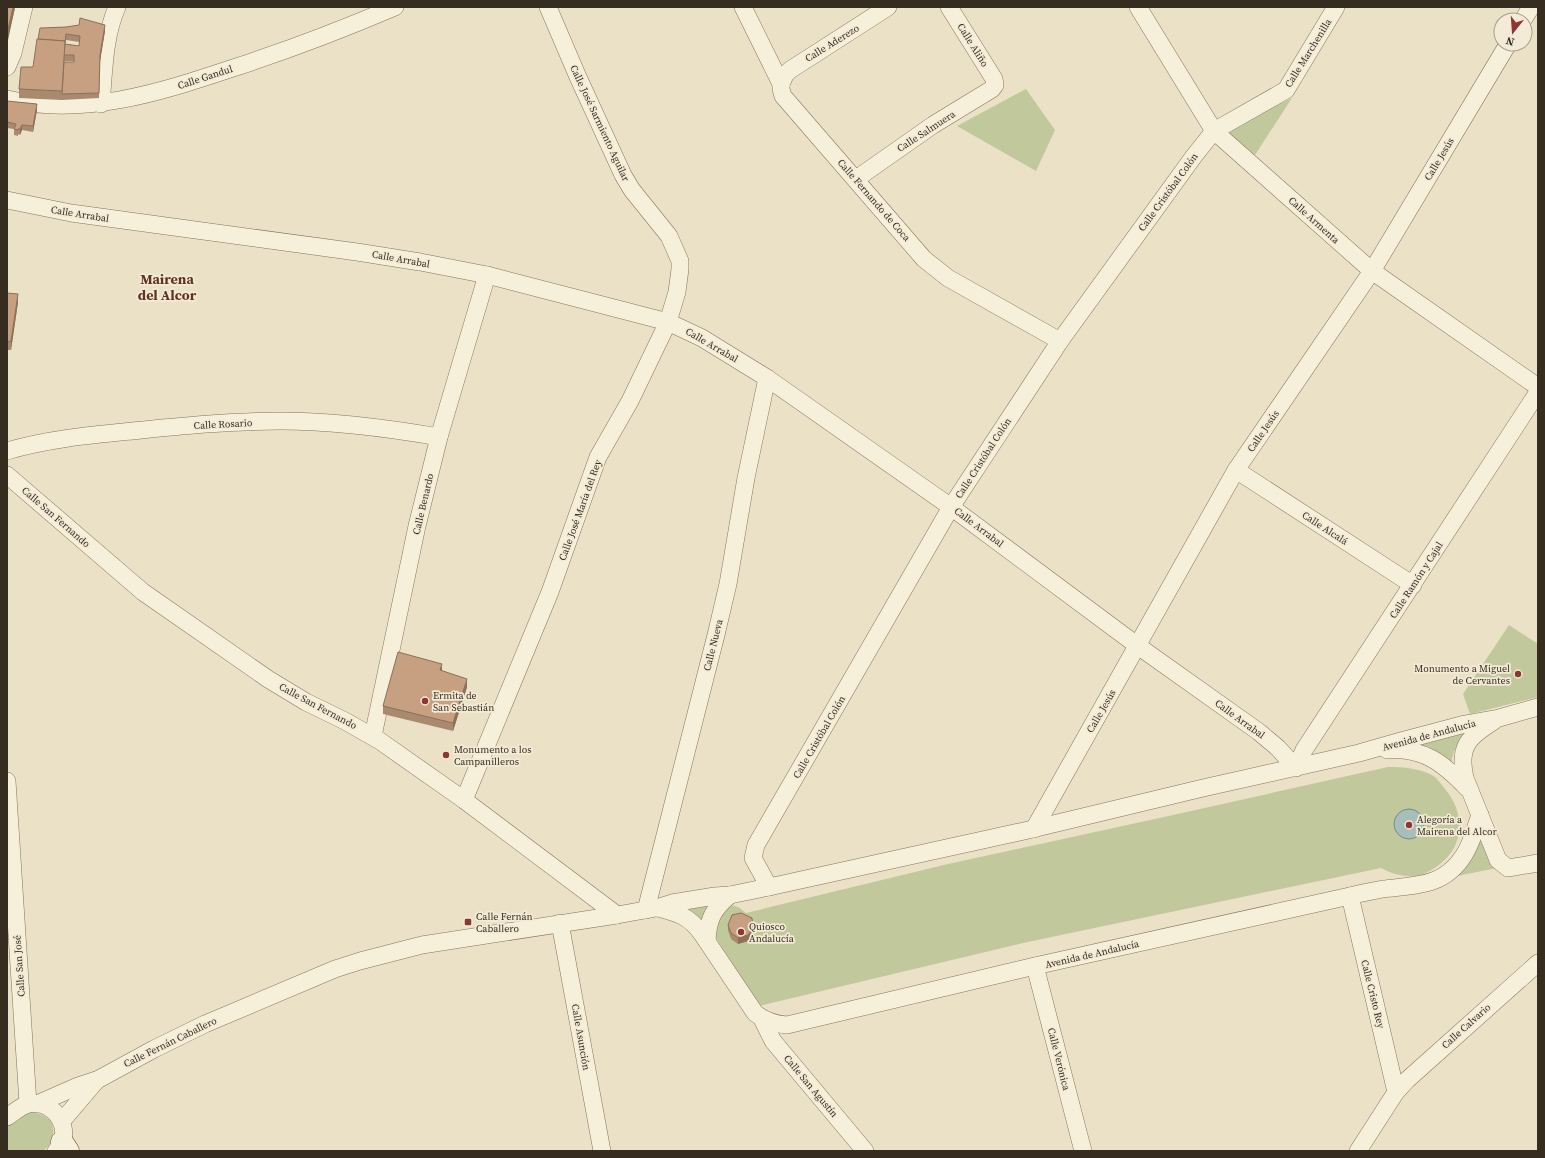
<svg xmlns="http://www.w3.org/2000/svg" width="1545" height="1158" font-family="'Source Serif 4',serif">
<style>
.green{fill:#c1c89c}
.water{fill:#a8bfb9;stroke:#6f8c86}
.lines{fill:none;stroke-linecap:round;stroke-linejoin:round}
.street-casing{stroke:#85745e;stroke-width:18}
.secondary-casing{stroke:#675541;stroke-width:23}
.street{stroke:#f6efda;stroke-width:17}
.secondary{stroke:#f6efda;stroke-width:22}
.wall{fill:#aa8a6e;fill-rule:evenodd}
.shaded-wall{fill:#8b705a}
.building{fill:#c6a080;stroke:#8b705a}
.poi-dot{fill:#8f3633;stroke:#f3ebd6;stroke-width:1.5}
.labels{text-anchor:middle;dominant-baseline:central;stroke-width:3.5;stroke-linejoin:round;paint-order:stroke}
.street-label{font-size:10px;fill:#362c20;stroke:#f3ebd6}
.poi-label{font-size:10px;fill:#362c20;stroke:#f3ebd6;text-anchor:start}
.district-label{font-size:14px;font-weight:bold;fill:#5f3223;stroke:#f3ebd6}
</style>
<rect width="100%" height="100%" fill="#ebe1c7"/>
<g class="green">
<path d="M1026 89 1055 130 1036 171 957 126Z"/>
<path d="M1292 98 1255 155 1225 130Z"/>
<path d="M1509 625 1538 644V697L1470 714 1463 694Z"/>
<path d="M1475 726C1461 737 1453 747 1451 765L1418 747 1427 739Z"/>
<path d="M1388 767C1403 767 1422 768 1435 777 1438 780 1442 785 1445 789 1466 814 1465 848 1436 867 1430 871 1423 875 1416 876 1404 877 1392 874 1381 868L1023 943 759 1006 716 938V920L727 906C735 904 739 907 746 913L948 864 1173 815Z"/>
<path d="M1479 835 1489 858 1497 868 1452 877Z"/>
<path d="M719 899 705 927 674 907Z"/>
<path d="M27 1112C44 1112 58 1121 52 1140 50 1145 46 1150 41 1151 32 1153 17 1151 7 1151V1125Z"/>
</g>
<circle class="water" cx="1409" cy="824" r="15"/>
<g class="lines">
<defs>
<g id="street">
<path d="M743 7 781 84V89L783 96 924 259 948 278 1060 341"/>
<path d="M1138 7 1214 131 1372 271 1538 387"/>
<path d="M1523 20 1531 7"/>
<path d="M7 67 13 53 24 7"/>
<path d="M781 84 785 75 790 70 888 7"/>
<path d="M7 99C83 117 158 93 230 69 286 51 341 30 395 7"/>
<path d="M101 104C104 71 104 37 117 7"/>
<path d="M856 179 933 125 992 89 995 85 994 79 949 7"/>
<path d="M7 200 71 213 357 252 420 262 487 275 668 322 702 338 767 378 951 507 1138 646 1259 732 1278 748 1296 768 1304 750 1538 392"/>
<path d="M7 451C47 439 91 435 132 431 181 426 231 421 280 421 334 421 387 428 439 437"/>
<path d="M1236 470 1413 585"/>
<path d="M7 475 143 592 268 679 306 702 345 721 380 741 464 800 617 915"/>
<path d="M1494 721C1468 737 1458 747 1465 778L1498 860 1508 868 1538 863"/>
<path d="M373 736 417 526 439 437 487 275"/>
<path d="M1387 750C1423 747 1443 763 1467 788"/>
<path d="M7 781 28 1104"/>
<path d="M464 800 550 592 598 457 630 401 668 322 677 292 680 269V261L669 236 632 190 623 175 578 77 548 7"/>
<path d="M1034 829 1236 470 1372 271 1508 44"/>
<path d="M769 887 753 858 756 845 951 507 1060 341 1194 156 1214 131 1286 90 1336 7"/>
<path d="M1350 896 1396 1092"/>
<path d="M658 908C678 913 689 916 702 934L755 1013C765 1021 774 1024 787 1025L1035 966 1350 896C1361 893 1372 891 1383 889 1416 885 1444 887 1464 855 1472 843 1475 828 1480 815"/>
<path d="M646 910 716 635 728 584 746 478 767 378"/>
<path d="M560 923 602 1151"/>
<path d="M707 941C708 919 713 909 730 895"/>
<path d="M1035 966 1083 1151"/>
<path d="M762 1019 773 1041 865 1151"/>
<path d="M37 1104 78 1086 99 1079 154 1049 205 1024 335 969 360 961 422 945 617 915 656 908 672 903 715 896 730 895 769 887 1024 831 1203 788 1359 753 1401 741 1465 724 1499 718 1538 707"/>
<path d="M7 1117C13 1113 21 1106 28 1104 54 1098 76 1132 56 1151"/>
<path d="M62 1121 97 1080"/>
<path d="M1358 1151 1396 1092 1407 1080 1538 963"/>
</g>
<path id="secondary" d="M62 1142 68 1151"/>
</defs>
<use href="#street" class="street-casing"/>
<use href="#secondary" class="secondary-casing"/>
<use href="#street" class="street"/>
<use href="#secondary" class="secondary"/>
</g>
<g class="wall">
<path d="M66 27 105 31 100 61 99 98 62 100 19 98V89L33 67ZM66 40 79 42V46L65 44ZM64 56V61H74V62H64Z"/>
<path d="M7 101 37 110 33 132 22 130 20 135 18 134V136L14 135V129L7 128Z"/>
<path d="M7 293 18 302 11 350H7Z"/>
<path d="M442 671 467 687 453 731 383 714V706Z"/>
<path d="M728 925 753 933 748 941 738 944 731 939 728 930Z"/>
</g>
<g class="shaded-wall">
<path d="M13 7H15L7 45V34Z"/>
<path d="M105 25V31L100 61 99 98 100 55Z"/>
<path d="M37 104V110L33 132V126Z"/>
<path d="M22 125V130L20 135V129Z"/>
<path d="M18 294V302L11 350V341Z"/>
<path d="M442 664V672L440 670Z"/>
<path d="M467 679V687L453 731V723Z"/>
<path d="M753 928V933L748 941 738 944V938Z"/>
</g>
<g class="building">
<path d="M7 7H13L7 34Z"/>
<path d="M80 18 105 25 100 55 99 93 62 94 64 62H74V55H64L65 44 79 46 80 36 66 34 65 43V41L38 39 40 28 66 27 79 25Z"/>
<path d="M37 39 65 41 62 91 19 89 21 67H33Z"/>
<path d="M7 101 37 104 33 126 22 125 20 129H18V130L14 129 16 124 7 122Z"/>
<path d="M7 293 18 294 11 341 7 342Z"/>
<path d="M398 652 442 664 440 670 467 679 453 723 383 706Z"/>
<path d="M741 913 752 918 753 928 748 935 738 938 731 933 728 925 732 915Z"/>
</g>
<g class="poi-dot">
<circle cx="1518" cy="674" r="4"/>
<circle cx="425" cy="701" r="4"/>
<circle cx="446" cy="755" r="4"/>
<circle cx="1409" cy="825" r="4"/>
<rect x="464" y="918" width="8" height="8" rx="2"/>
<circle cx="741" cy="932" r="4"/>
</g>
<g class="labels">
<g class="street-label">
<text transform="translate(832 43) rotate(-32)">Calle Aderezo</text>
<text transform="translate(973 45) rotate(58)">Calle Aliño</text>
<text transform="translate(1308 53) rotate(-58)">Calle Marchenilla</text>
<text transform="translate(205 77) rotate(-18)">Calle Gandul</text>
<text transform="translate(600 123) rotate(65)">Calle José Sarmiento Aguilar</text>
<text transform="translate(926 131) rotate(-33)">Calle Salmuera</text>
<text transform="translate(1439 159) rotate(-59)">Calle Jesús</text>
<text transform="translate(1168 192) rotate(-54)">Calle Cristóbal Colón</text>
<text transform="translate(874 200) rotate(49)">Calle Fernando de Coca</text>
<text transform="translate(80 214) rotate(9)">Calle Arrabal</text>
<text transform="translate(1314 220) rotate(42)">Calle Armenta</text>
<text transform="translate(401 259) rotate(10)">Calle Arrabal</text>
<text transform="translate(712 345) rotate(30)">Calle Arrabal</text>
<text transform="translate(223 424) rotate(-3)">Calle Rosario</text>
<text transform="translate(1263 431) rotate(-56)">Calle Jesús</text>
<text transform="translate(983 458) rotate(-57)">Calle Cristóbal Colón</text>
<text transform="translate(423 504) rotate(-77)">Calle Benardo</text>
<text transform="translate(580 510) rotate(-70)">Calle José María del Rey</text>
<text transform="translate(56 517) rotate(41)">Calle San Fernando</text>
<text transform="translate(979 527) rotate(37)">Calle Arrabal</text>
<text transform="translate(1325 528) rotate(33)">Calle Alcalá</text>
<text transform="translate(1416 580) rotate(-57)">Calle Ramón y Cajal</text>
<text transform="translate(713 645) rotate(-76)">Calle Nueva</text>
<text transform="translate(318 706) rotate(28)">Calle San Fernando</text>
<text transform="translate(1101 711) rotate(-60)">Calle Jesús</text>
<text transform="translate(1240 719) rotate(36)">Calle Arrabal</text>
<text transform="translate(1429 735) rotate(-15)">Avenida de Andalucía</text>
<text transform="translate(819 737) rotate(-60)">Calle Cristóbal Colón</text>
<text transform="translate(1092 954) rotate(-13)">Avenida de Andalucía</text>
<text transform="translate(19 966) rotate(-94)">Calle San José</text>
<text transform="translate(1373 994) rotate(76)">Calle Cristo Rey</text>
<text transform="translate(1466 1026) rotate(-42)">Calle Calvario</text>
<text transform="translate(581 1037) rotate(80)">Calle Asunción</text>
<text transform="translate(170 1042) rotate(-26)">Calle Fernán Caballero</text>
<text transform="translate(1059 1059) rotate(76)">Calle Verónica</text>
<text transform="translate(811 1086) rotate(50)">Calle San Agustín</text>
</g>
<g class="poi-label">
<text x="1510" y="668" text-anchor="end">Monumento a Miguel<tspan x="1510" dy="12">de Cervantes</tspan></text>
<text x="433" y="695">Ermita de<tspan x="433" dy="12">San Sebastián</tspan></text>
<text x="454" y="749">Monumento a los<tspan x="454" dy="12">Campanilleros</tspan></text>
<text x="1417" y="819">Alegoría a<tspan x="1417" dy="12">Mairena del Alcor</tspan></text>
<text x="476" y="916">Calle Fernán<tspan x="476" dy="12">Caballero</tspan></text>
<text x="749" y="926">Quiosco<tspan x="749" dy="12">Andalucía</tspan></text>
</g>
<g class="district-label">
<text x="167" y="279">Mairena<tspan x="167" dy="16">del Alcor</tspan></text>
</g>
</g>
<rect width="1545" height="1158" fill="none" stroke="#362c20" stroke-width="16"/>
<g transform="translate(1513 32) rotate(197)"><circle r="19" fill="#f3ebd6" stroke="#a79f8d"/>
<path d="M0-3L7 15L0 10L-7 15Z" fill="#8f3633"/>
<text y="-6" font-size="11" font-weight="bold" text-anchor="middle" fill="#362c20">N</text>
</g>
</svg>
